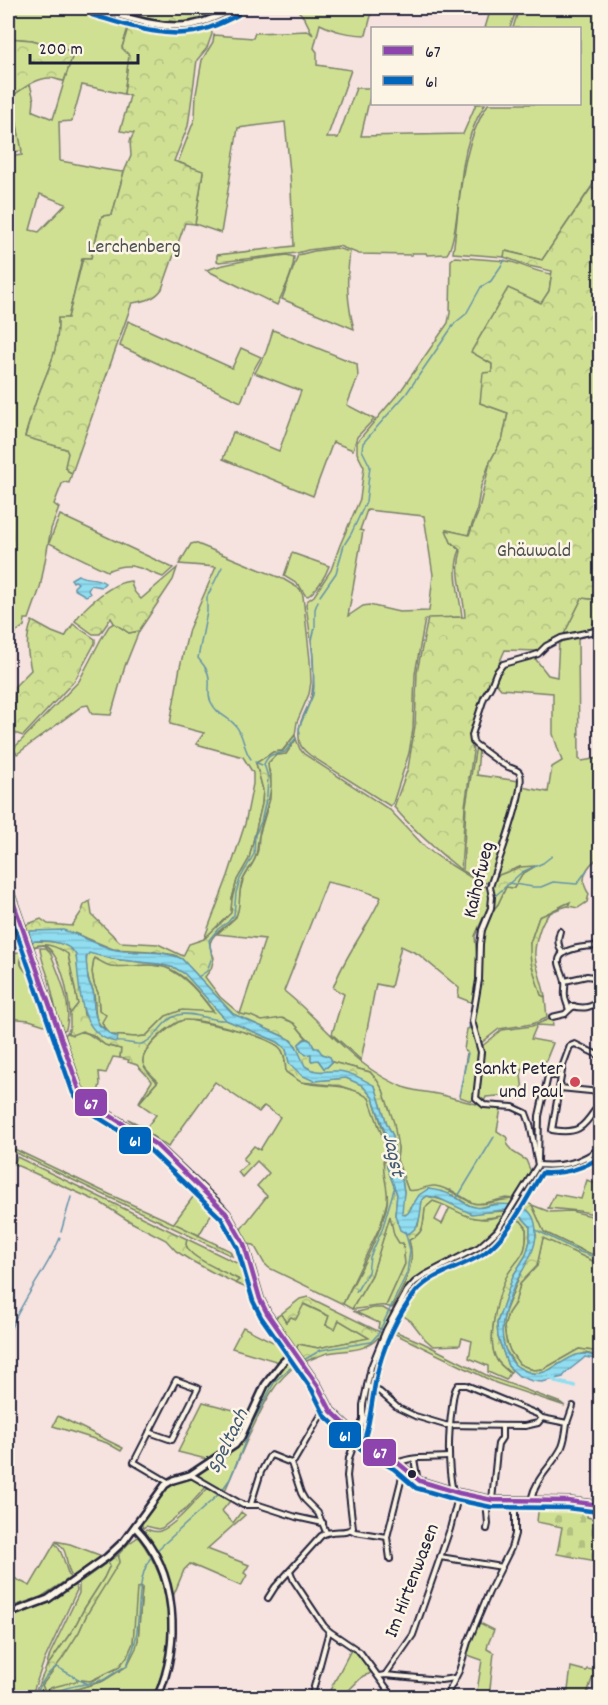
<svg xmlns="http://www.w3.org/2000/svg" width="608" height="1705" font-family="Dekko,sans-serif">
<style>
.green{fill:#d0e093;stroke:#798167;stroke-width:1.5;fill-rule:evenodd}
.forest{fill:url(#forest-crowns);stroke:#798167;stroke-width:1.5}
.cemetery{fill:url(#cemetery-stones);stroke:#798167;stroke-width:1.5}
.water{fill:url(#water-rules);stroke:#6593a8;stroke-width:1.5}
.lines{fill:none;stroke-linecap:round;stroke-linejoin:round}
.stream{stroke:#6593a8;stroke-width:1.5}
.canal{stroke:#91def1;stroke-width:4}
.street-casing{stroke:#22223b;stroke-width:8}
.secondary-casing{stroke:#22223b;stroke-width:10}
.primary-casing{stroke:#22223b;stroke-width:10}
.street{stroke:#fcf5e5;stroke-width:4}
.secondary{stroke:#fcf5e5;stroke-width:5}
.primary{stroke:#f9e181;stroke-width:5}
.bus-1-casing{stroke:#fcf5e5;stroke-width:9}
.bus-2-casing{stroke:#fcf5e5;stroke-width:9}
.bus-1{stroke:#8e44ad;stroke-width:4.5}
.bus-2{stroke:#0065bd;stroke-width:4.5}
.poi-dot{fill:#d1495b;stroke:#fcf5e5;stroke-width:2}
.bus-dot{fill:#22223b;stroke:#fcf5e5;stroke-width:2}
.labels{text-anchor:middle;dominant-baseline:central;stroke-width:5;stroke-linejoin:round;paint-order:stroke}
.park-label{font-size:20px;fill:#4e5251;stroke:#fcf5e5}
.street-label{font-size:20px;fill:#22223b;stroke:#fcf5e5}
.poi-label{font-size:20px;fill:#22223b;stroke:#fcf5e5;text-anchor:end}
.water-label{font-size:21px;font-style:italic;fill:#435a72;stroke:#fcf5e5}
.line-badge{stroke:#fcf5e5;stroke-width:2}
.badge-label{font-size:16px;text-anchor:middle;font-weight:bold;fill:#fff}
</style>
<defs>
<pattern id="forest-crowns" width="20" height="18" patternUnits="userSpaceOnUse" patternTransform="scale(1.5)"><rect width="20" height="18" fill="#d0e093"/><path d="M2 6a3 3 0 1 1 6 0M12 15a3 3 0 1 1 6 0" fill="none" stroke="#b2c080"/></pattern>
<pattern id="cemetery-stones" width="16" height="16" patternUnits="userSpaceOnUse" patternTransform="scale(1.5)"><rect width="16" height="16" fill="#d0e093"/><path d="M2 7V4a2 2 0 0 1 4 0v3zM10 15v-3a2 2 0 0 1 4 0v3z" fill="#b2c080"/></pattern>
<pattern id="water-rules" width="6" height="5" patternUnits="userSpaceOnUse" patternTransform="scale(1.5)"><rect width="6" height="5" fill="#91def1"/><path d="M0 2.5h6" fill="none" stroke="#7dbed0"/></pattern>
</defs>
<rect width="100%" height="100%" fill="#f6e2df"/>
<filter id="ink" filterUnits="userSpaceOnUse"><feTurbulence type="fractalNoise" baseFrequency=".0167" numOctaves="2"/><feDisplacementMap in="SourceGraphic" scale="12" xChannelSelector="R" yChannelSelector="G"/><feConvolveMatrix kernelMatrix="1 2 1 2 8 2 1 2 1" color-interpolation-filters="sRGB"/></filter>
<g filter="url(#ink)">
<g class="green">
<path d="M8 8H76L130 24 122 47 130 55 124 94 82 85 72 121 59 122 60 161C81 164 103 171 124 172L112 215 102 216 91 258H82L68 318 58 319C59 353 49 365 38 396 33 409 29 423 25 436L66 449 68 453V471L72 473 69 483 64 482 62 484 54 504 59 508 51 529 40 588 29 619H25L24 626 8 638V575L12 572 9 550H8V544L12 539 11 523 8 521V165L15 156 22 155 13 103 14 94 30 84 34 100 33 111 53 119 73 52 32 40 8 38ZM40 194 66 204 39 232 30 230Z"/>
<path d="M296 8H373L366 35C347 34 336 32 320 24L314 48 317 52V65L351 70 327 138H338L356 88H372L361 136 463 134 476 104H485C474 122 466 145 463 166 460 184 456 243 447 254L427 255 426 253H412V255L359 254 339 246 308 250 297 253 219 262 217 261V255L294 246 290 172 285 122 238 128 221 233 195 224 203 172 178 162 195 118 196 94 202 60 213 42 214 35 253 38 255 33 308 31 313 35 305 19Z"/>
<path d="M491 8H517L510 28H485Z"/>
<path d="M519 8H600V174L542 260 506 251 504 257 453 253C460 203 460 147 488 104H580V28H513Z"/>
<path d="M336 248 350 252C346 280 347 302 354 329L282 299 298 255 314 251Z"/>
<path d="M287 255 294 257C293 274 284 290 277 305L206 270C232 261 260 259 287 255Z"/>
<path d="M455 257 507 261C523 264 533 272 552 274L549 291 541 304 472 352 492 364V372L480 403 508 413 503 437 490 462 481 486 476 514 468 535 447 530 451 542 460 550C451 571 460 595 462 617L425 619 415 674 413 729 409 753 393 803 390 806 311 756C304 751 299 746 299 737 297 720 310 708 312 693 317 664 309 632 306 604L307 601 314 596 331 570 340 545 360 499 364 467 357 453V442L402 389 448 323 450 313 451 262V260ZM367 510 424 516 433 575 429 611 399 612 369 605 363 606 348 616 363 531 360 530Z"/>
<path d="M128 321 232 368 241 348 261 357 253 371 241 402 120 346Z"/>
<path d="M273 330 357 364 358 377 347 405 374 419 357 437 353 450 333 442 313 496 223 459 233 432 279 451 301 391 255 373 266 352Z"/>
<path d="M60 515 173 568 163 577C141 569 130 560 107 571L49 543Z"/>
<path d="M195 543 283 579 300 589 303 596 310 660 311 682 309 694 297 722 295 735 282 751 273 752 256 763 263 790 262 804 249 859 237 880 232 899 231 913 204 939 228 876 245 824 253 784V773L243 757 196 744 204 733 170 724 180 667 189 629 216 567 179 564 191 544Z"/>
<path d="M292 553 329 566C325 577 317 590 308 596L305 595 299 585 284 576Z"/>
<path d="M582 598 600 600V609L590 631 563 636Z"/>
<path d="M114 623 129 633 139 631 125 666 111 715 92 714 88 705 82 706 17 754 13 749 79 681 101 639 109 626Z"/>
<path d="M578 635 579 759 582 761 600 758V857C587 865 578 879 589 894L587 902 578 908 568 906 569 903C558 907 550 913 539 917L530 943 537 980 541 995 545 997 547 1018 532 1024 499 1029 480 1044 473 1019 480 980 481 943 483 932 490 914 498 904 506 887 514 888 522 874 534 867H520L494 877 513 821 522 787 548 792 552 767 562 761 553 734V693L501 689 495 682 505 664 534 657 548 675 557 677 559 641Z"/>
<path d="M296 739 300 749 304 754 390 810 426 848 443 860 488 888 491 900 475 936 477 958 476 983 477 984 473 1003 458 997 459 988 418 954 401 946 391 987 376 984 361 1060 332 1034 344 994 333 988C344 956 368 928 381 897L358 889 327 882 284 991C326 1024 353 1068 406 1088 418 1092 431 1092 442 1095 462 1100 481 1107 501 1108L497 1131 508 1138 507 1145 513 1152 526 1160 531 1172 515 1199 506 1198 485 1203 474 1204 451 1190 410 1192 408 1190 397 1160 398 1148 383 1090 370 1072 332 1062 330 1057C321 1054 313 1050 311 1041 303 1036 299 1026 290 1021 278 1015 274 1023 263 1021 257 1021 247 1015 240 1014L265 939 217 934 236 917 238 909 240 891 243 880 255 859 258 850 259 836 270 799 271 775 268 768V763L276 755 286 754Z"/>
<path d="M476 746 479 748 477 775 519 781C521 799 498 862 489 882L485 883 463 871 466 805Z"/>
<path d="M44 944 58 947 68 954 78 1004 70 1014C68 994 62 955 44 945L32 947Z"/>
<path d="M40 948H46L50 952C59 975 73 1004 66 1029L60 1032C57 1014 53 997 49 980 46 969 41 960 40 948Z"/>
<path d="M25 950C22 954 20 959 21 964 22 970 27 971 30 975 37 986 41 1000 44 1012L49 1014 54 1028 29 1020 8 1018V955Z"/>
<path d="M94 957 165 967C187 977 200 994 214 1013L166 1016 146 1036 135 1037 111 1035 103 1026 99 1010 98 993 94 984 92 972Z"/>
<path d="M552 1018 553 1026 537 1025 531 1039 553 1043 545 1063V1073L534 1069 523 1068 521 1075 524 1099 498 1096 486 1097 483 1104 478 1098 481 1047 502 1030 532 1026Z"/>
<path d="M184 1019C204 1023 270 1034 281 1049 286 1056 285 1065 286 1072 291 1076 296 1080 302 1082 320 1088 356 1082 369 1098 372 1102 381 1131 383 1138L387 1142V1153L383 1161 388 1191 387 1202 381 1224 343 1304 269 1268 264 1263 254 1245 247 1244 241 1229 267 1196 257 1186 269 1173 257 1161 242 1177 238 1172 247 1164 243 1159 254 1146 260 1150 280 1117 264 1106 259 1112 215 1082 168 1147 128 1119 146 1128 156 1115 139 1103 158 1081C154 1077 144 1069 143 1063 139 1049 173 1024 184 1019Z"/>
<path d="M471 1028 479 1049 475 1095 474 1099 471 1101 460 1097 467 1052 464 1050 467 1029Z"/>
<path d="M69 1030 68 1033C92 1029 88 1037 106 1045 110 1047 116 1048 121 1049L120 1058 113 1057 106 1073 99 1072 100 1084 98 1093 101 1094 102 1105C77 1095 73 1062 66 1039L65 1035Z"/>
<path d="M587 1180 600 1186V1215L579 1211 548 1208 555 1194 581 1199Z"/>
<path d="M199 1189 216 1206 199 1235 173 1224Z"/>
<path d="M433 1201 443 1204 435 1220 442 1224 450 1207C460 1213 472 1218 484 1219 491 1219 497 1216 504 1216L484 1241 476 1247C460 1255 422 1271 412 1281 404 1289 401 1302 392 1308L404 1286 409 1240C425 1233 423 1224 425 1208Z"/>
<path d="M532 1205 550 1212 571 1211 600 1218V1257L583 1251 544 1232Z"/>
<path d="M390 1215 403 1242 405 1264 386 1306C375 1304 364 1310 352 1309L372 1275Z"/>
<path d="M515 1219 521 1221 526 1227C527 1241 526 1252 517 1263 514 1266 511 1269 509 1273 499 1293 485 1340 497 1360 500 1365 506 1369 510 1373L506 1380 488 1372V1366L469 1358 472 1341 462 1338 460 1345 433 1346 425 1339 411 1321 398 1312 408 1295 414 1286 422 1280 486 1246Z"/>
<path d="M543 1237 595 1262H600V1352L579 1349 544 1369 533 1370 519 1364 510 1351 506 1340 504 1327 508 1313 515 1303 520 1284 537 1266Z"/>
<path d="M187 1239 249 1269 255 1292 235 1283 238 1279C226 1273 194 1260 188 1249 185 1244 186 1244 187 1239Z"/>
<path d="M303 1304 329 1316 326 1325 339 1320 370 1338 318 1348 299 1344 296 1351 273 1319 281 1314 286 1322Z"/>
<path d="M373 1308H383L390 1312 391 1315 383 1330 378 1328 379 1323 353 1311 358 1312Z"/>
<path d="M243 1327 287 1349 285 1356 279 1362 232 1348Z"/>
<path d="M203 1402 249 1414C241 1436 229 1448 210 1460L178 1452Z"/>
<path d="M58 1416 123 1448 121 1451 107 1443 53 1426Z"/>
<path d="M247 1440 224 1493 198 1478V1475C203 1469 240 1442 247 1440Z"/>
<path d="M190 1477 206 1487 186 1509 162 1528 158 1529 146 1526 143 1528 141 1523C156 1497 159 1485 190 1477Z"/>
<path d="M208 1488 230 1501 222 1511 233 1523 241 1512 245 1515 207 1549 249 1565 244 1573 247 1575 241 1586 190 1564 184 1570 172 1599 162 1564 144 1532 146 1529C150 1530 155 1533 160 1531 174 1527 197 1499 208 1488Z"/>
<path d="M138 1537C173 1583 179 1645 154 1697H53L60 1694 103 1681 127 1666 138 1640 142 1588 135 1623 133 1644 127 1657 118 1668 90 1681 80 1680 45 1692 42 1685 79 1632 87 1614 119 1556 118 1555 128 1544Z"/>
<path d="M55 1541 70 1544 102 1556 72 1577C63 1562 71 1551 55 1541Z"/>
<path d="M55 1543C65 1554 64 1566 70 1578L41 1597 8 1608V1575L30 1586Z"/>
<path d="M108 1562 110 1565 104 1578 84 1609 74 1628 46 1668 50 1654 79 1593V1583Z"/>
<path d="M73 1584 76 1587 77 1590 44 1661 34 1689 29 1697H8V1616Z"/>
<path d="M478 1622 494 1630 488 1644 487 1649 494 1653 489 1697H476L482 1660 465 1654Z"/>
<path d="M352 1648 360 1654 372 1671 369 1674 363 1676 342 1697 326 1698Z"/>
<path d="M571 1667 586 1671 587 1669 600 1671 592 1679 586 1697 567 1698Z"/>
</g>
<g class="forest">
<path d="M76 8H90L131 19 132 15 104 8H230L210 18 212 34 207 48 197 60 188 126 174 161 203 171 195 224 185 223 162 289C154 300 144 301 132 303L72 473 68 471 65 466 68 453 66 449 25 437C29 423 33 409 38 396 49 365 59 353 58 318H68L83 258H91L102 216 112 215 124 172 131 156 130 141 134 133 120 131 130 96 124 94 129 55 122 48 129 24Z"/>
<path d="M8 38 32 40 74 52 64 81C60 81 54 78 50 78 37 78 25 87 15 94L13 103 22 151 10 152 8 161Z"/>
<path d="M591 188 600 190V600L582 598 563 636 551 640 539 651 505 650 491 681 471 739 473 752 465 806 461 870C436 850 414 831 394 807L408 768 415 726 417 672 428 618 465 617C464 594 454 573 461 551L451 542 446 530 469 535 478 513 490 462 503 437 508 413 480 403 483 373 492 372V364L471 352 508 288 541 303 549 291 552 271 529 266 504 257 505 251 542 260Z"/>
<path d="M177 568 173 580 139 631 129 633 114 623 111 618 100 634H93L75 621C85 606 112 582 131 581 132 590 135 593 141 599Z"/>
<path d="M32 621 52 632 65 637 73 624 95 639V643L75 680 23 736 9 731 8 734V718H13L15 686 31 670C27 651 25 639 32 621Z"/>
<path d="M295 735 296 739 286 754 276 755 268 763C268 771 271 777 271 785 270 803 262 818 259 835 257 843 258 850 255 858 252 866 245 874 242 882 238 893 241 904 237 914 232 926 211 931 210 945 210 949 213 954 214 958L211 969 205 977 220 997 240 1014 251 1016 262 1021 282 1018 294 1023 307 1039H304L299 1044 301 1050 306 1054H311V1061L318 1060 324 1068 327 1067 332 1062 370 1072 377 1080 383 1090 394 1123 398 1148 397 1160 408 1190C417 1193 425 1185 435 1186 451 1188 459 1198 473 1203 484 1207 501 1198 515 1199L511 1206 495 1204 478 1208 472 1207 452 1195 428 1189 412 1205 409 1213 405 1215 401 1212 404 1191 402 1180 395 1161 393 1136 387 1124 375 1086 327 1072 312 1071 304 1066 296 1046 290 1039 233 1014 182 959 175 955 150 951 113 949 74 933 31 931 26 932 23 926 41 919 48 924 72 926 82 911 84 905 90 901 92 915 120 942 158 944 183 956 189 944 204 939 231 913 232 899 237 880 249 859 262 804 263 790 256 763 273 752 283 751Z"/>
<path d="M535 866 522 874 514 888 506 887 498 904 490 914C495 901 490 889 494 877L520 867Z"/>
<path d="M570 902 568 906C561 908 552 910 547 916 540 923 534 947 535 956 536 968 543 983 545 997L541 995 531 963 530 953V943L539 917C550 913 559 907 570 902Z"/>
<path d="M34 941C48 941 69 941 76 955L84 1015 111 1035 135 1037 146 1036 166 1016 182 1010 214 1012C201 996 187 975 167 968 149 961 129 969 111 966 105 965 99 960 94 958L92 972 94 984 98 993 99 1010 106 1015 102 1022 105 1030C90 1017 98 1006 93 990 92 987 90 984 89 981 86 973 85 960 88 952L112 959 159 964 175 968 185 973 226 1020 278 1042 286 1049 290 1063 314 1081 346 1078 362 1085 373 1098 387 1142 383 1138 369 1098 359 1092 340 1086 301 1082 286 1072C285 1063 286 1052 278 1046 265 1036 203 1019 185 1020 173 1020 140 1050 143 1063 144 1070 153 1077 157 1082L139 1102 152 1081 137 1065 128 1062 129 1060 120 1058 121 1049 105 1045 93 1035 82 1031 72 1035 68 1033 70 1026V1014L78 1004 68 954C56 946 46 942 32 947L30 942Z"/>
<path d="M27 952 30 958 49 1014 44 1012 39 993 29 974 25 971 21 964 23 953Z"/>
<path d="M8 1146 113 1196 182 1227 230 1251 232 1256 8 1149Z"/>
<path d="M387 1153V1167L397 1194 395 1215 418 1226 422 1200 427 1196 487 1212 507 1211 504 1216C494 1216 485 1220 475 1218 460 1215 447 1205 433 1201L425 1208C423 1224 425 1233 409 1240 417 1264 403 1288 392 1308L386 1306 405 1264 403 1243H399L394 1235 390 1216 372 1275 352 1309 343 1304C358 1273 380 1238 387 1204 390 1187 378 1168 387 1153Z"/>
<path d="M17 1157 187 1239C186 1244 185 1244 188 1249 193 1259 227 1273 239 1280L235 1283 214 1273 190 1260 176 1251 166 1240 129 1221 101 1203 14 1164Z"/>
<path d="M520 1200 532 1205 544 1232 583 1251 600 1257V1262H595L543 1238 537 1266 520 1284 515 1303 508 1313 504 1327 506 1340 510 1351 519 1364 533 1370 544 1369 579 1349 600 1352V1360L594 1355 585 1353 557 1365 548 1371 538 1374 527 1373 515 1365 505 1349 501 1332 505 1312 536 1235 521 1207 516 1206Z"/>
<path d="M512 1213H518L530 1226V1241L526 1255 513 1276 497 1323 498 1337 508 1366 512 1370 510 1373C506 1369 500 1365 497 1360 486 1343 497 1300 504 1282 514 1257 529 1261 526 1227L521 1221 516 1219 499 1233Z"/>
<path d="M308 1297 382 1333C368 1353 348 1349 328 1353 320 1355 312 1359 304 1362L296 1351 298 1344 318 1348 369 1338 339 1320 335 1329 326 1325 329 1316 304 1304 296 1319 291 1317 286 1322 281 1314 300 1299Z"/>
<path d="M392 1330 423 1343 488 1376 561 1403 565 1406 496 1383 391 1332Z"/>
<path d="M292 1358 295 1359 298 1364C271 1383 261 1411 247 1440L240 1442 261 1396 271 1379 288 1359Z"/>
<path d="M118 1555 120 1561 87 1614 79 1632 62 1659 42 1685 45 1692 50 1688 80 1680 91 1681 118 1668 127 1657 133 1643 137 1588 142 1587 138 1640 136 1648 127 1666 103 1681 60 1694 53 1697H33L46 1668 74 1628 84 1609 104 1578 110 1565 108 1562Z"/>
</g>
<path class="cemetery" d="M539 1503 589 1505 587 1517 600 1521V1543L596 1561 557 1554 562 1527 537 1522Z"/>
<g class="water">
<path d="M78 575C85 580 96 576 105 583L101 587 91 585 88 590 90 594 86 596 74 589V587L78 583 75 581 73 582 71 579Z"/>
<path d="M63 930C80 935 95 944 112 949 135 955 160 948 182 959L233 1014 289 1039 296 1046 305 1066C319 1075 323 1070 338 1071 351 1072 364 1080 375 1086L387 1124 393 1136 395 1161 402 1180 404 1192 402 1213 405 1215 408 1213 419 1195 428 1189C436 1190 444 1191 451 1195 459 1198 465 1206 475 1207 481 1209 486 1206 493 1205 500 1204 513 1204 520 1206 540 1213 538 1239 531 1254 527 1264 521 1273 516 1282 504 1308 493 1340 514 1364 516 1366 520 1368 522 1369 553 1388 569 1337 600 1360V1383L597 1384 596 1368 598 1365 595 1359 585 1357C578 1364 568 1369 563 1377L542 1382 532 1381 519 1376 508 1366 498 1337 497 1323 513 1276 526 1255 530 1241V1226L518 1213 502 1210 472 1214 438 1198 427 1196 422 1200C420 1214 421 1229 407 1234L400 1230 395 1215 397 1194 387 1167V1138L373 1098 362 1085 346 1078 314 1081 301 1075 289 1063 286 1049 278 1042 226 1020 185 974 175 968 159 964 112 959 89 953 86 958 88 980 93 991 94 1010 98 1024 111 1035 118 1037 116 1042C77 1035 80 986 76 955 70 943 49 940 36 941 27 942 16 947 8 950V939L31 931Z"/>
<path d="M307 1039 311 1041 314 1048H318L322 1054 330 1057 332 1062 327 1067 324 1068 318 1060 311 1061V1054L306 1055 301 1050 299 1044 304 1040Z"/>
</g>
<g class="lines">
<g class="stream">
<path d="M222 567 207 597V612L198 658C203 664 209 671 209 679 210 687 207 694 211 702 217 715 227 716 235 725 244 734 243 749 251 759"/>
<path d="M320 596 336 573 344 545 351 534 366 502 370 466 362 450 363 443 406 394 455 323 466 314 481 287 491 281 505 260"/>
<path d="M300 734 299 728 313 695 314 687 312 640 315 627V609L318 601"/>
<path d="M255 762 262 765"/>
<path d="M508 883 533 887H541L553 882 577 884 587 870"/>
<path d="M495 896 522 872 543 863 552 856"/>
<path d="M478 954 479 935"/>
<path d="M198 977 207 971 212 957 209 940 218 929 228 922 234 915 236 893 240 879 254 854 255 835 261 822 267 795 268 777 264 764C270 752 274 755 285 752L296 738"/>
<path d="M469 1028 477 977"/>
<path d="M478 1036 481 1043"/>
<path d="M117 1042C125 1041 133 1045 141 1044 157 1040 161 1020 178 1015 192 1011 209 1021 225 1020"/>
<path d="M459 1096 468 1053"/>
<path d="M457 1198 494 1137"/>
<path d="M536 1230 580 1252 600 1259"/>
<path d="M61 1232 71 1197"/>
<path d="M356 1292 368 1272 370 1257 382 1230 394 1189"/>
<path d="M8 1335C21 1300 46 1272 60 1238"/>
<path d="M302 1361 321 1350 371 1342 378 1334 407 1273 410 1250 405 1231"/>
<path d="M222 1490 230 1479 253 1422 275 1381 289 1369 298 1363"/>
<path d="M156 1551 219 1494"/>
<path d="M34 1698C40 1687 46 1672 57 1667L87 1684"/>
<path d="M47 1698C58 1686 88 1685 103 1680 109 1677 114 1673 119 1670 122 1668 125 1667 127 1665 129 1662 130 1655 132 1652 144 1621 132 1582 153 1554"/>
<path d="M590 1698 595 1688 600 1682"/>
</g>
<path class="canal" d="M551 1377 557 1382 574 1386"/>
<defs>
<g id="street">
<path d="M560 931C557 939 558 947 563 954"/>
<path d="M565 981 587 976 600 978"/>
<path d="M572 1006C584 1009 592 1008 600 999"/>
<path d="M574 1006 569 1010C568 1005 565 1001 565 996 564 992 566 986 565 982 564 975 560 969 559 963 557 947 590 946 600 946"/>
<path d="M552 1017 565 1014 569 1010"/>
<path d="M600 1056 575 1044 570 1046 563 1065 552 1130C582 1135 584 1125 600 1103"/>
<path d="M560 1088 600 1092"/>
<path d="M588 1157 600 1166"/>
<path d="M538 1161 539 1116 548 1076H561"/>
<path d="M538 1165 530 1124 526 1113 513 1107 484 1105 476 1098 481 1052 472 1021 479 980 480 944 482 930 491 908 492 897 490 887C495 869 529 784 519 772 516 769 510 768 506 766 496 761 486 752 476 745L473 742 472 735 484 698 491 686 496 673 503 664 532 656 538 654 546 646 561 638 600 630"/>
<path d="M367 1386 380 1392 398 1408 415 1416 445 1425 525 1426 538 1423 542 1418 567 1423C566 1431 565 1440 562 1447 552 1467 537 1475 531 1500"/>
<path d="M567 1423 573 1406"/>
<path d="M149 1432 172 1440 198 1388 176 1380 134 1462 168 1482"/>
<path d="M414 1459 417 1476 416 1478"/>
<path d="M291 1463 301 1493 305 1500 318 1513 326 1532"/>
<path d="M398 1463C412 1456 433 1458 448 1457"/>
<path d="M191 1475 243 1505H259L296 1517 323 1523"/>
<path d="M453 1492C447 1463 448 1436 452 1407 453 1399 453 1391 458 1385H466L537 1414 542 1418"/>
<path d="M486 1499 488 1524 487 1529"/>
<path d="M492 1500 497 1451 498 1444 502 1438V1427"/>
<path d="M251 1504 261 1472 269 1457 271 1455 291 1463 294 1461 321 1415 328 1408"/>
<path d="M351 1530 355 1532 387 1537"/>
<path d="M440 1557 502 1567"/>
<path d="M390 1559 387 1537 404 1469"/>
<path d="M290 1571 294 1581 324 1626 329 1631 360 1652 394 1698"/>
<path d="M268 1598 275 1587 321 1536C332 1528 344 1535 353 1528L347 1476 349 1458 363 1420V1405L371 1367 386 1330 407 1291 415 1282 425 1275 479 1247 497 1231 538 1165C562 1167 581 1163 600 1148"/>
<path d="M385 1675 413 1635 450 1529 459 1493"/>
<path d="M379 1676 385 1675 441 1680 455 1678"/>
<path d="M311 1698 329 1631"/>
<path d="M445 1698 459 1671 468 1642 489 1592 511 1548 515 1534V1501"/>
</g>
<g id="secondary">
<path d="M94 8C124 16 159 30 191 25 207 22 221 15 235 8"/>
<path d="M135 1527C178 1571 181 1644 157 1698"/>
<path d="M8 1614 48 1599 107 1557 124 1541 165 1485 173 1480 190 1475 235 1445 241 1437 265 1385 282 1363 294 1352"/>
</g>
<path id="primary" d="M8 887 79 1089 93 1105 155 1144 215 1201 227 1214 244 1244 260 1299 267 1313 318 1386 331 1411 366 1444 398 1463 420 1481 459 1493 492 1500 568 1501 600 1505"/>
</defs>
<use href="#street" class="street-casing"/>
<use href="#secondary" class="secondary-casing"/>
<use href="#primary" class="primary-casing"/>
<use href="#street" class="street"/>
<use href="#secondary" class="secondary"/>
<use href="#primary" class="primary"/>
<defs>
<path id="bus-1" d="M8 887 79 1089 93 1105 155 1144 227 1214 244 1244 260 1299 267 1313 318 1386 331 1411 366 1444 398 1463 420 1481 459 1493 492 1500 568 1501 600 1505"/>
<g id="bus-2">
<path d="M92 15C125 24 160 38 194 32 210 29 224 22 238 15"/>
<path d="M8 908 73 1093 88 1111 150 1150 221 1218 237 1247 253 1301 261 1317 312 1390 325 1416 361 1450 394 1469 416 1488 457 1500 491 1507 567 1508 599 1512"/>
<path d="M365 1437C371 1418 372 1398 376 1379 382 1349 397 1315 416 1292 433 1272 462 1268 483 1254 509 1236 526 1199 542 1173 563 1174 583 1169 600 1157"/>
</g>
</defs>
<use href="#bus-1" class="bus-1-casing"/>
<use href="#bus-2" class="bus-2-casing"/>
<use href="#bus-1" class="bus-1"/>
<use href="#bus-2" class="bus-2"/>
</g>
</g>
<circle class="poi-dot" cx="575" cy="1082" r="6"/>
<circle class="bus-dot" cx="412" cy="1474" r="5"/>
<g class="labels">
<g class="park-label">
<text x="134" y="248">Lerchenberg</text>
<text x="534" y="552">Ghäuwald</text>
</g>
<g class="street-label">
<text transform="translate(480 880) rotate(-76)">Kaihofweg</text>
<text transform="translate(413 1581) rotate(-69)">Im Hirtenwasen</text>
</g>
<g class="poi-label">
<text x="563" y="1070">Sankt Peter<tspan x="563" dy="23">und Paul</tspan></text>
</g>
<g class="water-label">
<text transform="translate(392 1155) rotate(78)">Jagst</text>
<text transform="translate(229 1442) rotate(-64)">Speltach</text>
</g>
</g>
<g class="line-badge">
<rect x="74" y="1088" width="34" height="29" rx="6" fill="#8e44ad"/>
<rect x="118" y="1126" width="34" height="29" rx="6" fill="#0065bd"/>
<rect x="328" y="1421" width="34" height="28" rx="6" fill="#0065bd"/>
<rect x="362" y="1438" width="35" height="29" rx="6" fill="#8e44ad"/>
</g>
<g class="badge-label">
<text x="91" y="1109">67</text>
<text x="135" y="1146">61</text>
<text x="345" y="1441">61</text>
<text x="380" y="1458">67</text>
</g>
<rect width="608" height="1705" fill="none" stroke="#fcf5e5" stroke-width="30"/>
<rect x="15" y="15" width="578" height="1675" fill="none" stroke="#22223b" stroke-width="2" filter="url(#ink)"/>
<rect x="371" y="27" width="210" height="78" fill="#fcf5e5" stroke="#a5a1a1" stroke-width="1.5"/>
<rect x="383" y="46" width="30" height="9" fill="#8e44ad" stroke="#a5a1a1" stroke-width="1.5"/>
<text x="425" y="57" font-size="18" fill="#22223b">67</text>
<rect x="383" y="76" width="30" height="9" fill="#0065bd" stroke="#a5a1a1" stroke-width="1.5"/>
<text x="425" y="87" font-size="18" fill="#22223b">61</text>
<path d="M30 54v9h108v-9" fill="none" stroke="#22223b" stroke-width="3"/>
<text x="39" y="54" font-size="18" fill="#22223b" stroke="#fcf5e5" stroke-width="4.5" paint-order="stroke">200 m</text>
</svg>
